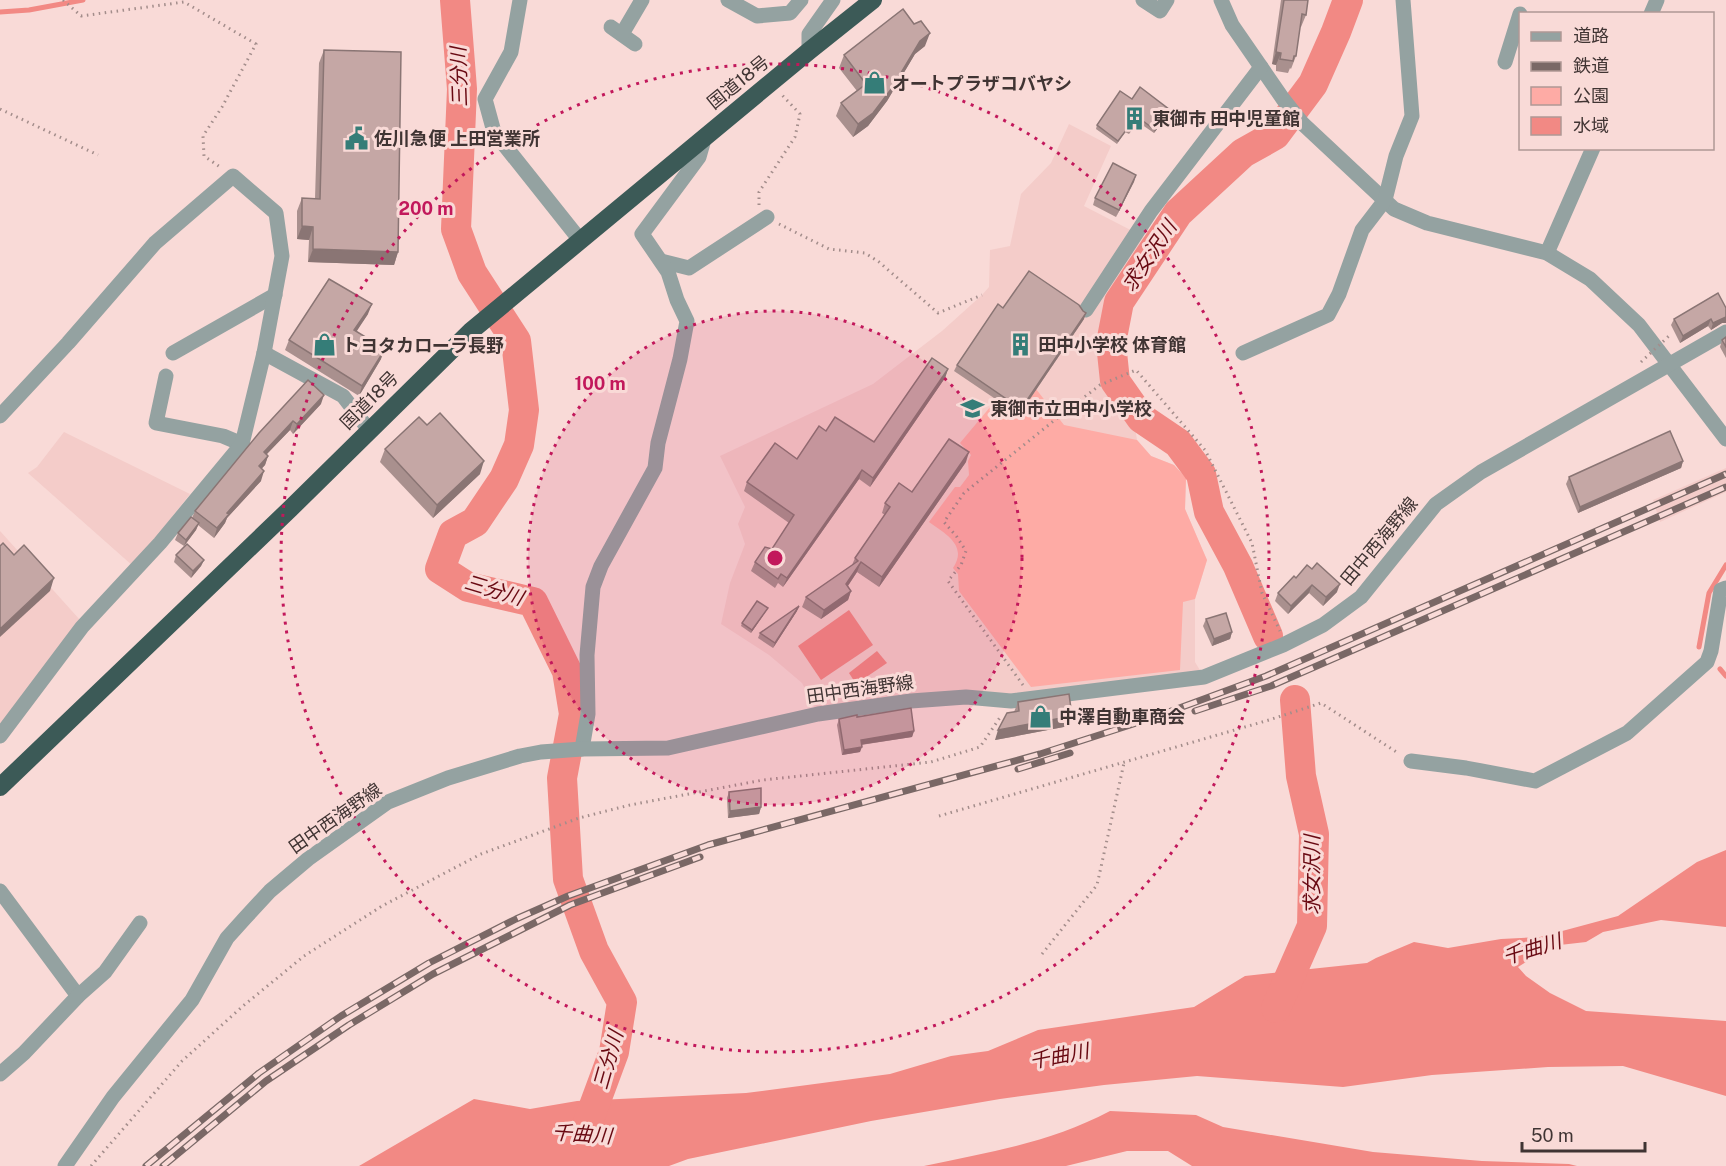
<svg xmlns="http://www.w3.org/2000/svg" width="1726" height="1166" font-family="'Public Sans','Noto Sans JP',sans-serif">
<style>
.built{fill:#f4ccc9}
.green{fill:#feaba5}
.water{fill:#f28984}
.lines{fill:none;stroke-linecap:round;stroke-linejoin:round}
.stream{stroke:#f28984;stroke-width:5}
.river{stroke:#f28984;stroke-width:30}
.path{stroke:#a38d8b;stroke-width:3;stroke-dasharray:1.5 4.5;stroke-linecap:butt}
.minor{stroke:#94a2a1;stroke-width:15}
.highway{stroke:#3c5a57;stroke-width:18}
.rail-casing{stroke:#7a6866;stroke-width:7}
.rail{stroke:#f9dad7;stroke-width:4.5;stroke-dasharray:14;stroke-linecap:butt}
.path-bridge{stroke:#a38d8b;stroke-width:3;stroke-dasharray:1.5 4.5;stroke-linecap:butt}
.wall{fill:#a9908e}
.shaded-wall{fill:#8a7574}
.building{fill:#c5a7a5;stroke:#8a7574;stroke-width:1.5}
.ring{fill:none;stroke:#c2185b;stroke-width:3;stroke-dasharray:3 6}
.labels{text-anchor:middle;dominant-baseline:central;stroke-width:6;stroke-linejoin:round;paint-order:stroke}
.street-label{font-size:18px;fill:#403433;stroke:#f9dad7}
.poi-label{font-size:18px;font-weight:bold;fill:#403433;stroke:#f9dad7;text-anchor:start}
.water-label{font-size:20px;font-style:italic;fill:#690912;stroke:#f9dad7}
.centre{fill:#c2185b;stroke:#f9dad7;stroke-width:3}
.ring-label{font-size:18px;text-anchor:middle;font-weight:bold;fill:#c2185b;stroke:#f9dad7;stroke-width:6;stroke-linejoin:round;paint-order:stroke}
</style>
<rect width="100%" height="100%" fill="#f9dad7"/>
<g class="built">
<path d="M1069 124 1111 146 1084 206 1146 238 1110 295 1101 335 1105 374 1134 421 1137 440 1151 456 1174 465 1186 478 1185 509 1207 560 1195 599V662L1204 677 818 714 802 683 769 655 721 624 730 583 745 544 738 524 745 507 720 456 873 384 942 331 982 295 989 287 990 250 1010 246 1021 194 1051 163Z"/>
<path d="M64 432 190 494 133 566 28 473 37 467Z"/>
<path d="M1726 468V492L1660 522 1653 500Z"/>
<path d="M0 531 80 620 0 728Z"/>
</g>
<path class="green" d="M1036 389 1064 425 1137 440 1151 456 1174 465 1186 478 1185 509 1207 560 1195 599 1183 602 1180 670 1031 687 959 591 958 574 953 568C968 546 946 534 929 522L955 487H960L969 475 968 461 971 455 960 443 996 400 1019 415Z"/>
<g class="water">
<path d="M849 610 873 645 821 680 798 646Z"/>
<path d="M877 651 887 663 856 684 849 673Z"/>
<path d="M1726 850V927L1661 920 1603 932 1586 942 1551 946 1518 967 1526 976 1550 993 1586 1011 1726 1021V1096L1623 1066 1548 1067 1432 1075 1343 1087 1197 1076 1104 1085 1000 1099 871 1121 688 1159 669 1166H359L474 1099 530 1109 577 1101 746 1093 890 1074 951 1056 988 1051 1038 1030 1194 1007 1245 976 1367 963 1376 958 1414 942 1448 948 1501 939 1540 937 1618 916 1697 862Z"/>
<path d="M1110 1111 1196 1115 1223 1127 1373 1152 1482 1161 1569 1164 1577 1166H1192L1168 1151H1127L1066 1166H924C990 1152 1049 1143 1110 1111Z"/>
</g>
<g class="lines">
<g class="stream">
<path d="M0 12 29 10 83 0"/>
<path d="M1699 647 1709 593 1726 565"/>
<path d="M1720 669 1726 676"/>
</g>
<g class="river">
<path d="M455 0 462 89 456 229 472 273 516 341 524 410 519 445 504 479 475 522 453 534 440 569 468 587 533 602 567 671 574 714 562 778 568 879 594 951 622 1002 614 1052 584 1133"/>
<path d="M1268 636 1238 566 1209 512 1201 474 1178 443 1141 418 1115 381 1111 343 1119 302 1178 213 1243 153 1275 135 1313 84 1336 32 1348 0"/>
<path d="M1276 1008 1312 926 1314 834 1301 776 1295 700"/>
</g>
<g class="path">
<path d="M63 0 81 16 184 2 256 44 222 107 203 136 204 156 220 167"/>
<path d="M0 109 98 155"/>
<path d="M759 205V192L795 137 800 114 782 95"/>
<path d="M779 224 829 249 865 253 879 262 938 313 982 295"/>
<path d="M1023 685 948 581 961 565 966 551 957 537 944 522 964 493 1061 415 1100 385 1136 370 1205 450 1252 543 1262 593 1280 631"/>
<path d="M939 816 1269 720 1321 703 1398 753"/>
<path d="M1042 954 1097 885 1124 763"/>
<path d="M91 1166 182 1061 243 1006 304 956 382 906 481 854 579 818 630 805 763 780 931 762 980 747 1001 716"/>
</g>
<g class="minor">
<path d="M520 0 511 52 485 99 494 132 580 240"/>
<path d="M728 0 757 16 790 13 801 0"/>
<path d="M1143 0 1160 11 1167 0"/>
<path d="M1221 0 1232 25 1283 99 1302 123 1394 209 1427 223 1547 253 1590 279 1639 325 1726 439"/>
<path d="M1651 14 1657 0"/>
<path d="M611 27 635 44"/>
<path d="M622 34 642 0"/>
<path d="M809 51V34L833 0"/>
<path d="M1505 62 1520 14"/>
<path d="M1547 253 1593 148"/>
<path d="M661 261 689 268 767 217"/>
<path d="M1086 310 1151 211 1261 67"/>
<path d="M173 353 275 295"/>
<path d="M264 353 343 396 369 430"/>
<path d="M1243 353 1328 315 1339 294 1362 230 1385 200 1396 156 1412 116 1403 0"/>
<path d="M166 376 156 423 223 436 242 444"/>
<path d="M0 416 68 343 155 243 233 176 276 213 282 256 264 353 242 444 160 543 82 627 0 736"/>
<path d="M582 749 588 714 587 655 593 587 601 566 655 468 658 443 680 359 687 321 677 300 668 272 642 234 699 157 705 136"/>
<path d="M1411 761 1466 768 1535 781 1627 733 1707 662 1711 651 1721 590 1726 588"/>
<path d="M0 891 78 996"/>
<path d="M0 1074 24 1053 78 996 105 972 140 923"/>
<path d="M65 1166 113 1097 192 1000 227 938 245 918 270 891 308 859 388 802 448 778 520 756 541 752 582 749 668 748 818 714 911 701 966 697 1011 701 1204 677 1283 645 1323 625 1361 597 1436 504 1481 472 1726 332"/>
</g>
<path class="highway" d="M0 787 290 509 471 331 809 51 873 0"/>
<defs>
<g id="rail">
<path d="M1195 711 1271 686 1726 487"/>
<path d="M1018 769 1070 753"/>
<path d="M146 1166 259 1073 341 1016 429 963 516 919 568 896 708 845 1040 754 1155 717 1266 676 1726 474"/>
<path d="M163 1166 266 1081 349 1025 433 974 570 905 700 857"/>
</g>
</defs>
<use href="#rail" class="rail-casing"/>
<use href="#rail" class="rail"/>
<path class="path-bridge" d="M1641 362 1670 335"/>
</g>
<g class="wall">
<path d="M1281 0H1308L1306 15 1301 27H1300L1296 56 1291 69 1290 68 1288 73 1276 71V65L1272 64Z"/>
<path d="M925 46 915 54 887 101 868 126 853 137 836 116 841 103 857 91 839 68 844 55Z"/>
<path d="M324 50 398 252 394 265 308 262 309 240 297 239V211L302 198 315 199 319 63Z"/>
<path d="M1132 99 1170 110 1169 113 1154 133 1138 122 1129 134 1125 132 1117 144 1096 129 1097 125Z"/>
<path d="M1136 175 1116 217 1093 205 1095 198Z"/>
<path d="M1003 308 1084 319 1019 415 954 371 957 365Z"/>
<path d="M1726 308V323H1722L1711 330 1708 326 1680 343 1671 325 1674 319Z"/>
<path d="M368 314 356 331 381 359 359 396 285 350 289 340Z"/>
<path d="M1726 337V358L1720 347 1722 340Z"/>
<path d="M948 369 945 378 870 487 859 479 783 587 778 583 775 588 751 571 755 562 772 549 789 523 744 491 747 482 797 459 826 431 874 442Z"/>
<path d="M321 404 293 434 290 430 267 454 268 456 265 465 261 469V481L227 518 225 523 214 538 198 525 196 530 184 546 175 540 178 533 192 518 195 511 259 433Z"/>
<path d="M427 425 480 474 433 518 380 462 385 449Z"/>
<path d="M1683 461 1681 468 1578 513 1566 484 1569 477Z"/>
<path d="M966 462 879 587 857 572 848 586 851 591 848 600 821 619 802 607 806 597 852 565 855 558 885 515 882 513 885 503 912 492Z"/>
<path d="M176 555 204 560 201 566 191 578 174 562Z"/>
<path d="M1296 578 1337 592 1323 606 1309 593 1288 614 1275 601 1278 593Z"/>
<path d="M766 611 751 633 741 626 742 623Z"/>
<path d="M797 611 773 648 758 638 760 633Z"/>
<path d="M1206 619 1232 632 1230 639 1212 646 1203 626Z"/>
<path d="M1018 702 1072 716 1069 726 995 740 1014 712Z"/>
<path d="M857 717 914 731 912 737 861 745 860 752 842 755 837 725 839 719Z"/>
<path d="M729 792 761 807 759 814 728 818 727 798Z"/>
</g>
<g class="shaded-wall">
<path d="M930 33 925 46 915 54 887 101 868 126 853 137 858 124 920 41Z"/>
<path d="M1276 52 1281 53 1276 65 1272 64Z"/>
<path d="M1170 110 1169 113 1154 133 1155 130Z"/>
<path d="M1136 175 1134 182 1116 217 1119 210Z"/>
<path d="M302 226 313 227 309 240 297 239Z"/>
<path d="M313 249 398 252 394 265 308 262Z"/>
<path d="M372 304 368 314 351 340 354 330Z"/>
<path d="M1086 313 1084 319 1019 415 1021 409Z"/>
<path d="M1724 317H1726V323H1722L1711 330 1713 323Z"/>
<path d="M1711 319 1708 326 1680 343 1683 336Z"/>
<path d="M385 349 381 359 359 396 362 386Z"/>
<path d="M948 369 945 378 870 487 873 478Z"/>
<path d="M324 395 321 404 293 434 297 424Z"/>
<path d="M293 421 290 430 260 461 264 452Z"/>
<path d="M969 452 966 462 879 587 882 577Z"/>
<path d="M268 456 265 465 255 476 259 466Z"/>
<path d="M484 461 480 474 433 518 437 505Z"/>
<path d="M1683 461 1681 468 1578 513 1580 507Z"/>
<path d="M862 470 859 479 783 587 787 578Z"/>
<path d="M264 471 261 481 227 518 225 523 214 538 217 528 227 513Z"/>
<path d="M199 523 196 530 184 546 186 540Z"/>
<path d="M204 560 201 566 191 578 193 571Z"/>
<path d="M861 562 857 572 843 593 846 584Z"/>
<path d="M54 578 50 591 0 637V629Z"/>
<path d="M1340 584 1337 592 1323 606 1326 597Z"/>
<path d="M1312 585 1309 593 1288 614 1291 606Z"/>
<path d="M851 591 848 600 821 619 824 610Z"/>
<path d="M799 606 797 611 773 648 775 643Z"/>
<path d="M768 608 766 611 751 633 752 630Z"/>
<path d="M1232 632 1230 639 1212 646 1214 639Z"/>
<path d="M1072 716 1069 726 995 740 998 730Z"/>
<path d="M914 731 912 737 859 745 861 740Z"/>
<path d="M862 747 860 752 842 755 844 750Z"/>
<path d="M761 807 759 814 728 818 730 811Z"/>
</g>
<g class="building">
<path d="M1284 0H1308L1306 15 1302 14 1296 56H1294L1293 61 1280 59 1281 53 1276 52Z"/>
<path d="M903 9 914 24 921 21 930 33 920 41 892 88 873 113 858 124 841 103 866 84 844 55Z"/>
<path d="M324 50 401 52 398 252 313 249V227L302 226V198L320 199Z"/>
<path d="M1140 87 1170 110 1155 130 1139 118 1130 131 1127 129 1118 141 1097 125 1120 91 1132 99Z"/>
<path d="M1113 163 1136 175 1119 210 1095 198Z"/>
<path d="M1029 271 1079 305 1083 311 1086 313 1021 409 957 365 998 304 1003 308Z"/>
<path d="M329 279 372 304 354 330 385 349 362 386 289 340Z"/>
<path d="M1718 293 1726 308V317L1713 323 1711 319 1683 336 1674 319Z"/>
<path d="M1726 337V347L1722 340Z"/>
<path d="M932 358 948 369 873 478 862 470 787 578 781 574 778 579 755 562 765 547 772 549 794 515 747 482 775 443 797 459 819 426 826 431 835 417 874 442Z"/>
<path d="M308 380 324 395 297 424 293 421 264 452 268 456 259 466 264 471 227 513 229 514 217 528 195 511 259 433Z"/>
<path d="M440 413 484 461 437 505 385 449 419 417 427 425Z"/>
<path d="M1670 431 1683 461 1580 507 1569 477Z"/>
<path d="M949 439 969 452 882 577 861 562 846 584 851 591 824 610 806 597 858 561 855 558 890 507 885 503 899 483 912 492Z"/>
<path d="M191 517 199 523 186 540 178 533Z"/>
<path d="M3 543 14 555 24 545 54 578 0 629V546Z"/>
<path d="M187 544 204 560 193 571 176 555Z"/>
<path d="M1317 563 1340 584 1326 597 1312 585 1291 606 1278 593 1294 576 1296 578 1307 565 1312 569Z"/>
<path d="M757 601 768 608 752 630 742 623Z"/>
<path d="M799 606 775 643 760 633Z"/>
<path d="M1226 613 1232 632 1214 639 1206 619Z"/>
<path d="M1069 694 1072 716 998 730 1007 713 1019 711 1018 702Z"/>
<path d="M911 708 914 731 861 740 862 747 844 750 839 719 857 715V717Z"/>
<path d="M761 788V807L730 811 729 792Z"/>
</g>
<circle cx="775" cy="558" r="247" fill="#c2185b" fill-opacity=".12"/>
<g class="ring">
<circle cx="775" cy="558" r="247"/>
<circle cx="775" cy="558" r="494"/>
</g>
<defs>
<symbol id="shop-bare" viewBox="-9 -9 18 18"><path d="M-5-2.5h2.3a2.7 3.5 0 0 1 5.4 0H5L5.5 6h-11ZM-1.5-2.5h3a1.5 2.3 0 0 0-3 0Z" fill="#357d78" stroke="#f9dad7" stroke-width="2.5" paint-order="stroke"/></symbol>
<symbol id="building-bare" viewBox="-9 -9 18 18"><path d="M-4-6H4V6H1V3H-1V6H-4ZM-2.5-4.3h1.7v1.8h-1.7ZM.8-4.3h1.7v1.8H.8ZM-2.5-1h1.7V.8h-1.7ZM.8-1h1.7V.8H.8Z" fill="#357d78" stroke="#f9dad7" stroke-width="2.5" paint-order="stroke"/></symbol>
<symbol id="civic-bare" viewBox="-9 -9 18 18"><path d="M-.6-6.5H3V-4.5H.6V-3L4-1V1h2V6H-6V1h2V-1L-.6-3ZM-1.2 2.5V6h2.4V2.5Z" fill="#357d78" stroke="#f9dad7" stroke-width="2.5" paint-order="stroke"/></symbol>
<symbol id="school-bare" viewBox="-9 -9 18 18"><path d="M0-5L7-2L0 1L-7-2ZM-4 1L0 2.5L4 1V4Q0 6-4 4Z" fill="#357d78" stroke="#f9dad7" stroke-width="2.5" paint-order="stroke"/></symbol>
</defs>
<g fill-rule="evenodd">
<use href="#shop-bare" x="858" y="66" width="33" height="33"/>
<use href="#building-bare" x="1118" y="102" width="33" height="33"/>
<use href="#civic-bare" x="340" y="122" width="33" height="33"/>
<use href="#building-bare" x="1004" y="328" width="33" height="33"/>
<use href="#shop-bare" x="308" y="328" width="33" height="33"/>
<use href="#school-bare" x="956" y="392" width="33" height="33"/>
<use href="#shop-bare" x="1024" y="700" width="33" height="33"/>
</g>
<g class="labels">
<g class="street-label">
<text transform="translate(738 82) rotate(-39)">国道18号</text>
<text transform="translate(369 400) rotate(-45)">国道18号</text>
<text transform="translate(1379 541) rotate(-50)">田中西海野線</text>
<text transform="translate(860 689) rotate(-8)">田中西海野線</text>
<text transform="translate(335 818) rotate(-35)">田中西海野線</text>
</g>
<g class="poi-label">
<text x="892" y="83">オートプラザコバヤシ</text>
<text x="1152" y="118">東御市 田中児童館</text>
<text x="374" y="138">佐川急便 上田営業所</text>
<text x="1038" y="344">田中小学校 体育館</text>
<text x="342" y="345">トヨタカローラ長野</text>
<text x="990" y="408">東御市立田中小学校</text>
<text x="1059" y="716">中澤自動車商会</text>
</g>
<g class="water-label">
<text transform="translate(459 77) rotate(-92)">三分川</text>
<text transform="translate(1149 256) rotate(-56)">求女沢川</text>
<text transform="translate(494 590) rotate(17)">三分川</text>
<text transform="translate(1312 875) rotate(-90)">求女沢川</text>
<text transform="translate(1532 949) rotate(-17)">千曲川</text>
<text transform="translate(1059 1056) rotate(-11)">千曲川</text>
<text transform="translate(608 1060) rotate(-74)">三分川</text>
<text transform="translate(582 1134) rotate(4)">千曲川</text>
</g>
</g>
<circle cx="775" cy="558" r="9" class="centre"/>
<g class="ring-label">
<text x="426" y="215">200 m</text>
<text x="600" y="390">100 m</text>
</g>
<rect x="1519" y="12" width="195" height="138" fill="#f9dad7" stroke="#af9895" stroke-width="1.5"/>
<rect x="1531" y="32" width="30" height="9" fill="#94a2a1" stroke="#af9895" stroke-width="1.5"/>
<text x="1573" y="42" font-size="18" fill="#403433">道路</text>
<rect x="1531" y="62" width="30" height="9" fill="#7a6866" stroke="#af9895" stroke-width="1.5"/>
<text x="1573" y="72" font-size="18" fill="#403433">鉄道</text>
<rect x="1531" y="87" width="30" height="18" fill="#feaba5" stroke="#af9895" stroke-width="1.5"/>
<text x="1573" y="102" font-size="18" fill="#403433">公園</text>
<rect x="1531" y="117" width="30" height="18" fill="#f28984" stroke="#af9895" stroke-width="1.5"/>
<text x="1573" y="132" font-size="18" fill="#403433">水域</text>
<path d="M1522 1142v9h123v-9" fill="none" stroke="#403433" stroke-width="3"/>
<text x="1531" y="1142" font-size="18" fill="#403433" stroke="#f9dad7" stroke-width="4.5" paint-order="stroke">50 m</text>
</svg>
